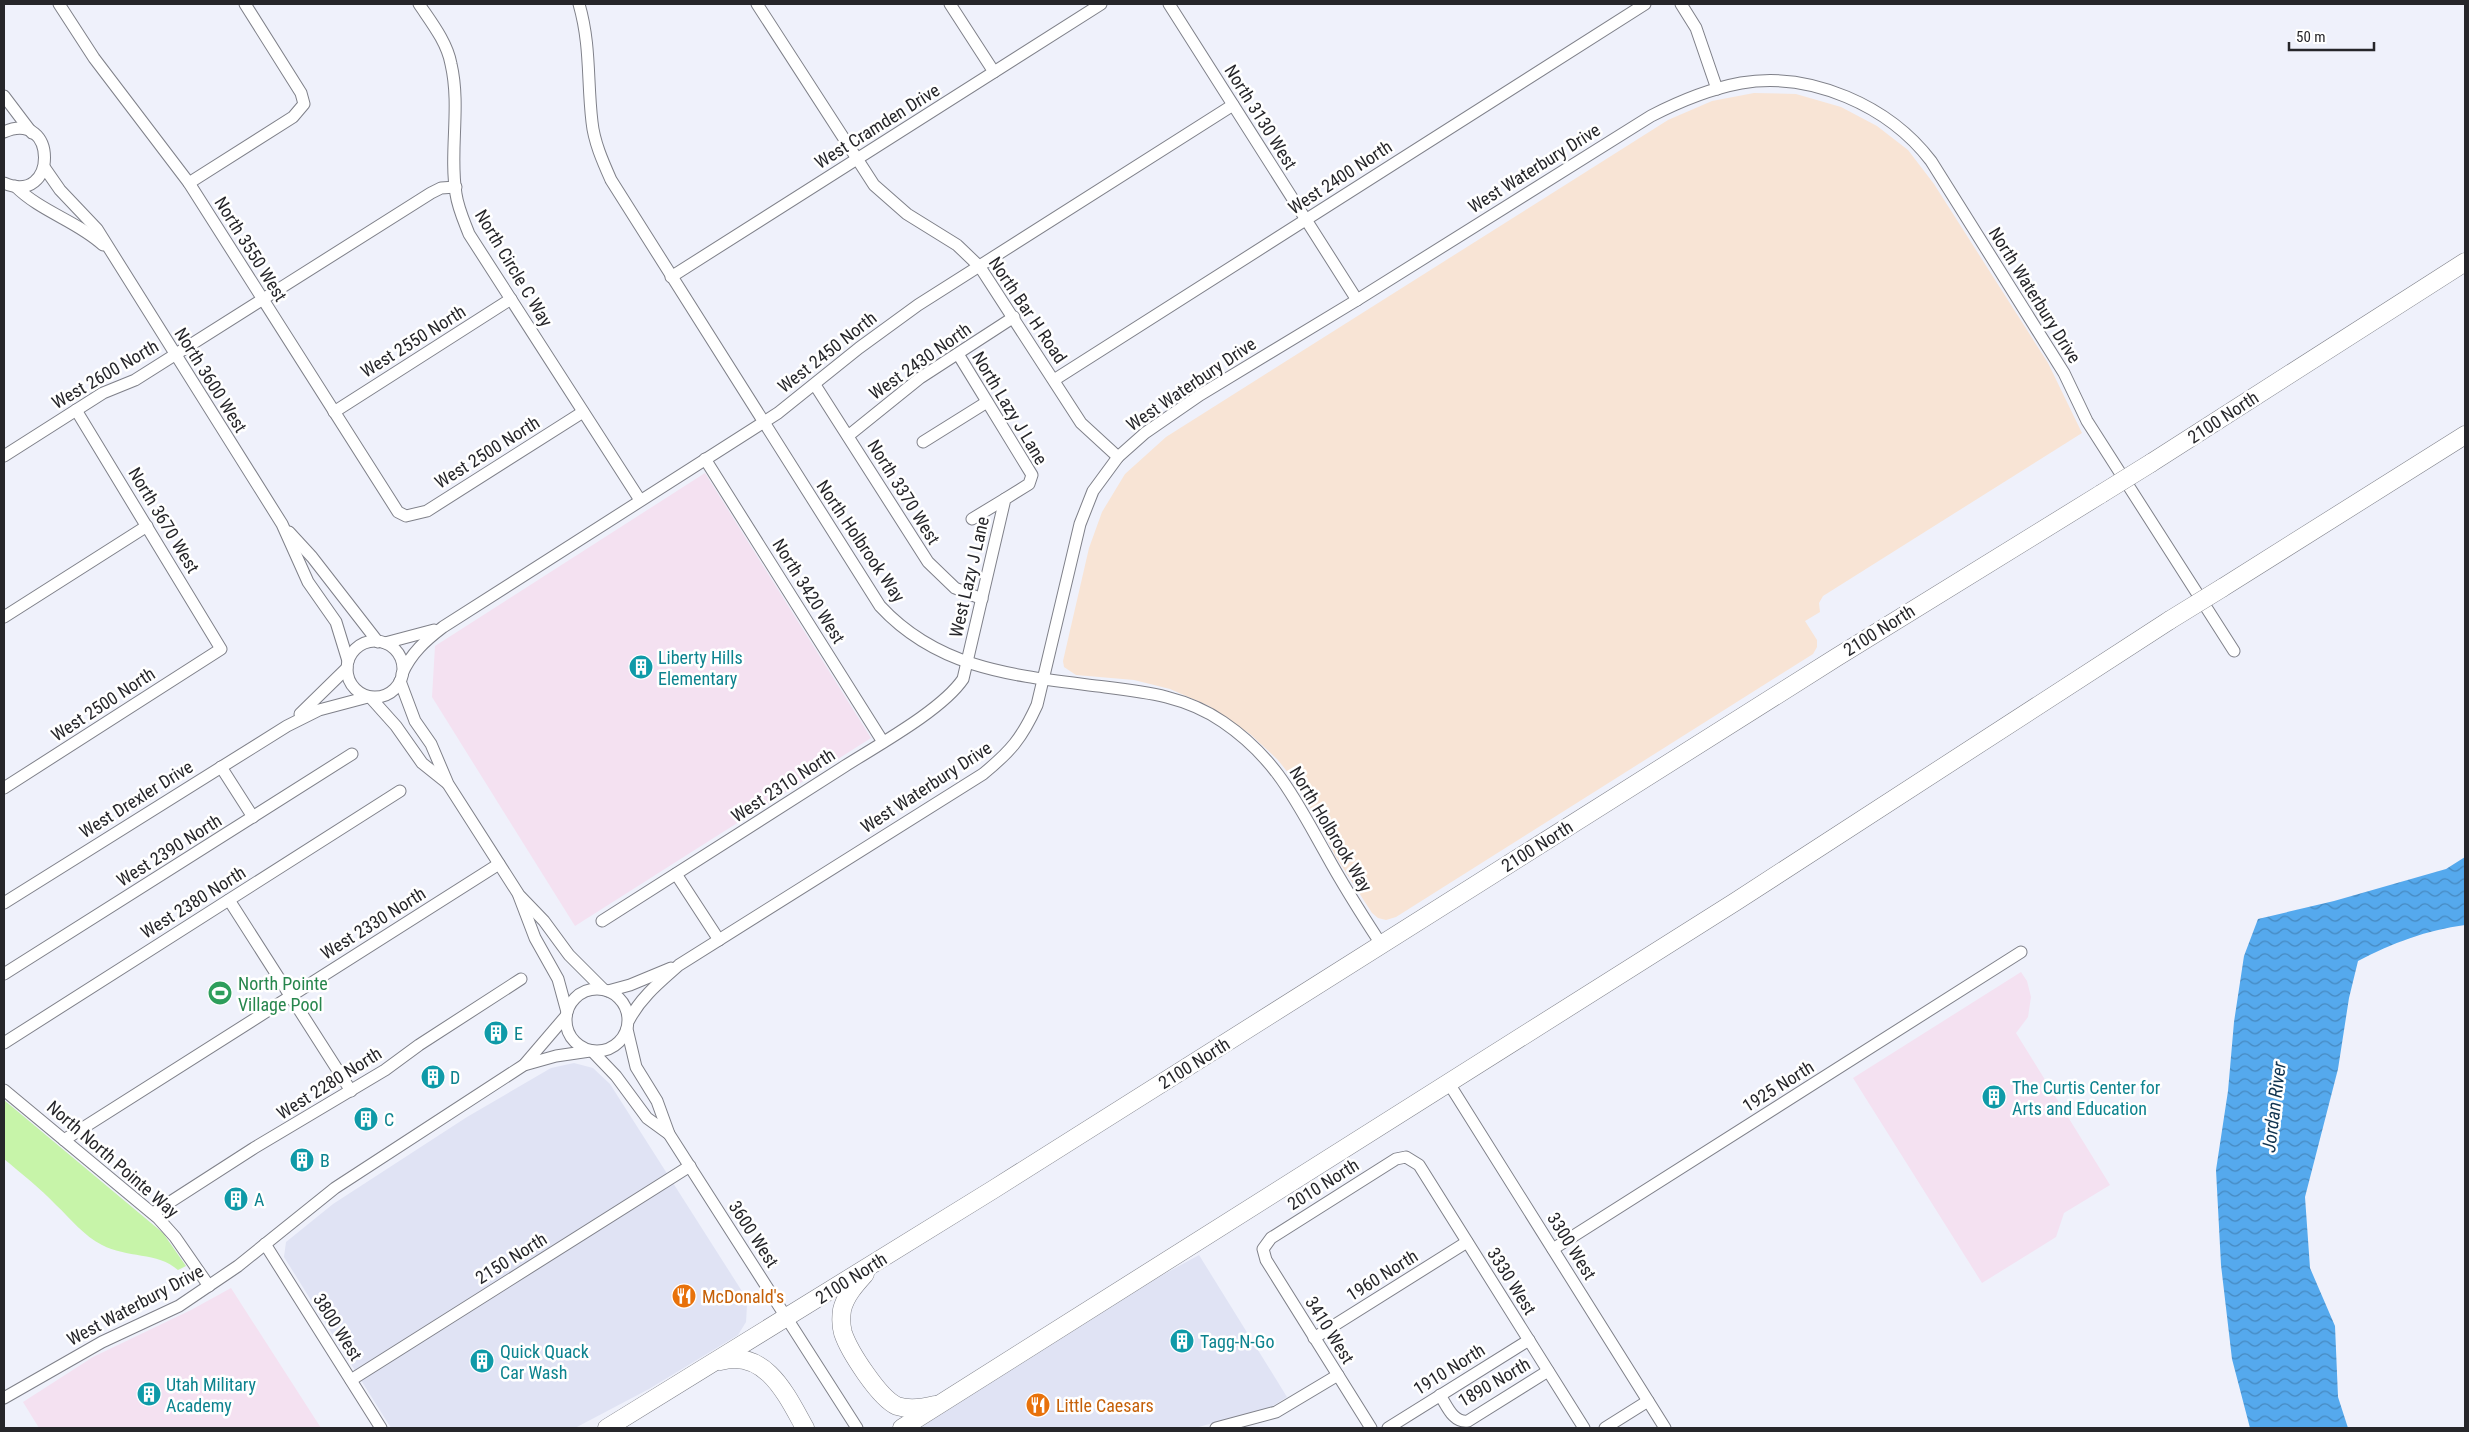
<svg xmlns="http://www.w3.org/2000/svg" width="2469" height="1432" font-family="'Roboto Condensed',sans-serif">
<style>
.built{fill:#e0e3f4}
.education{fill:#f4e1f1}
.medical{fill:#f8e4d5}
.green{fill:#c7f4a9}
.water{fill:url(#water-waves)}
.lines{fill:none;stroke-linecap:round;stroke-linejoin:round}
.minor-casing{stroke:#7f8089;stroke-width:13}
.highway-casing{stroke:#7f8089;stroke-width:19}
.minor{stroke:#fff;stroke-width:11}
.highway{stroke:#fff;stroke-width:18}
.highway-bridge-casing{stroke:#7f8089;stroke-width:19;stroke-linecap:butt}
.highway-bridge{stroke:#fff;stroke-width:18}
.labels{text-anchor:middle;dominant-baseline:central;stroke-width:5;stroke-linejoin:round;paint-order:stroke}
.street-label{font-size:18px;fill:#26262a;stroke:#fff}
.culture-label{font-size:18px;fill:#0d838f;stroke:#fff;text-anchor:start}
.leisure-label{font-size:18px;fill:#27864d;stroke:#fff;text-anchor:start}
.food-label{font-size:18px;fill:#c56008;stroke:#fff;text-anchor:start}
.water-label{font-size:19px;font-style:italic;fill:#113450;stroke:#fff}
</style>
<defs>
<pattern id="water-waves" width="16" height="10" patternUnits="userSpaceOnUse" patternTransform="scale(1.25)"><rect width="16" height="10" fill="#55a9ed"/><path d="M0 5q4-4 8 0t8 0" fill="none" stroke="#4689c0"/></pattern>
</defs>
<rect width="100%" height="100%" fill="#eff1fb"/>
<g class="built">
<path d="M574 1063 593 1068 610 1084 745 1296 747 1305 746 1322 738 1335 649 1389 575 1428H391L284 1257 286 1242 333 1204 467 1117 551 1068Z"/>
<path d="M1199 1255 1287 1397 1271 1407 1195 1428H920L1159 1277Z"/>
</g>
<g class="education">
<path d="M705 473 871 738 575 926 432 697 435 646Z"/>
<path d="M2021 972 2027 981 2031 997 2028 1017 2016 1033 2110 1185 2064 1213 2056 1237 1982 1283 1853 1078Z"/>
<path d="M231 1288 321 1428H39L23 1402 93 1357 191 1310Z"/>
</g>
<path class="medical" d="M1754 93 1796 94 1841 107 1877 126 1908 150 1934 184 2048 363 2082 433 1823 596 1819 603 1820 612 1805 621 1817 640V647L1813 654 1396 917 1386 920 1378 918 1372 913 1336 857 1315 816 1294 780 1277 759 1250 734 1209 706 1170 689 1134 680 1076 675 1064 667 1063 661 1089 548 1102 512 1125 474 1166 437 1668 120 1712 101Z"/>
<path class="green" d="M4 1100 163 1233 186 1266 178 1270C158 1252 126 1258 102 1245 84 1236 71 1219 56 1205 40 1188 22 1174 4 1159Z"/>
<g class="water">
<path d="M2465 857V925C2427 930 2392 943 2358 961L2349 998 2338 1069 2305 1197 2310 1268 2335 1326 2338 1397 2348 1428H2250L2232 1359 2221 1265 2216 1170 2228 1091 2234 1022 2244 956 2258 919 2334 901 2446 869Z"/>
<path d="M218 983 227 984 223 1004 214 1002Z"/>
</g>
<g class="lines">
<defs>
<g id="minor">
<path d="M59 4 94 58 189 183 398 512 406 516 427 511 583 412"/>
<path d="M419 4C431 22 447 42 451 64 461 107 449 152 456 194 458 208 464 221 469 234L640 500"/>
<path d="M579 4C591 46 587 80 592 122 594 142 603 162 611 180L880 606C941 672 1021 676 1105 687 1147 692 1187 697 1223 722 1276 758 1296 801 1326 854 1343 885 1362 915 1381 944"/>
<path d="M757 4 874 185 907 214 957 245 980 267 1081 423 1118 457"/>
<path d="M950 4 994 72"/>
<path d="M1169 4 1357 300"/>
<path d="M1681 4 1696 28 1717 89"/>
<path d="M4 96 32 133"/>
<path d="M4 132C58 108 58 207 4 183"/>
<path d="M44 167 60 190 97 229 282 524 308 582 336 622 348 661"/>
<path d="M189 183 293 117 304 104 301 93 245 4"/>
<path d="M15 186C41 212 77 221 103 245"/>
<path d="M671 277 1101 4"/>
<path d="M1054 380 1645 4"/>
<path d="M815 385 928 562 955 588 982 599"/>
<path d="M334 412 511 299"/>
<path d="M848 436 920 378 1014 317"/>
<path d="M923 442 987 402"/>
<path d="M4 456 103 393 135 380 431 193 441 188 456 187"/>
<path d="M705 459 883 742"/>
<path d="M972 519 1005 499"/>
<path d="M289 532 312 557 378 642"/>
<path d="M4 617 147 526"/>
<circle cx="375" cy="669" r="28"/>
<path d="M385 643 434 630"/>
<path d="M402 674C411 653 426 640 443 627L778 413 859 348 918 305 1233 105"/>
<path d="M400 681 415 721 431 744 448 784 519 895 544 921 569 955 603 989"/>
<path d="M370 697 396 726 422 763 447 783"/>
<path d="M300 714 347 668"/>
<path d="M221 767 253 817"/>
<path d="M4 788 221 649 76 410"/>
<path d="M676 874 719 940"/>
<path d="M519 896 535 938 558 979 567 1012"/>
<path d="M229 900 351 1091"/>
<path d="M4 903 287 726 319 710 368 697"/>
<path d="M602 921C683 870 764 818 845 766 878 745 942 710 963 679L1005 499 1029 484 1032 475 958 354"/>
<path d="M4 974 352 754"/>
<circle cx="597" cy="1020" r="31"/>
<path d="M608 991 630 985 671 968"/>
<path d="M629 1020C641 997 660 982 679 965L983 774C1011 751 1022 738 1037 705L1080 524 1093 491 1118 457 1145 433 1200 395 1357 300 1651 116C1680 101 1709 89 1741 83 1811 71 1889 106 1931 161L2064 373 2087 421 2234 651"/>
<path d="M627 1029 636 1067 657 1101 669 1134 857 1428"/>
<path d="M4 1043 400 791"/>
<path d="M592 1051 616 1076 647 1118 669 1134"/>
<path d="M524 1065 566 1016"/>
<path d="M1448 1082 1665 1428"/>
<path d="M4 1090 158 1218 175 1237 209 1286"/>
<path d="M64 1140 499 864"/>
<path d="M153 1213 254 1148 385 1070 419 1045 521 979"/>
<path d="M265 1244 381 1428"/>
<path d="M1553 1249 2021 952"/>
<path d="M1314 1338 1467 1242"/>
<path d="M351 1380 690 1166"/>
<path d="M1440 1395C1447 1406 1453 1423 1468 1421L1548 1371"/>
<path d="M4 1398 102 1342 179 1306 238 1266 335 1188 524 1065 556 1056 590 1051"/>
<path d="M1216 1428 1276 1412 1338 1375"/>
<path d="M1371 1428 1266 1260 1263 1249 1271 1238 1396 1159 1406 1157 1419 1165 1584 1428"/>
<path d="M1388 1428 1529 1340"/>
<path d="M1605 1428 1648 1401"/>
</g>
<g id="highway">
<path d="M2151 463 2465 262"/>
<path d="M2222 588 2465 435"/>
<path d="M865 1274C856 1284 845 1296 842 1310 841 1317 841 1326 843 1333 849 1351 879 1398 897 1406 909 1410 923 1408 935 1405"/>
<path d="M720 1361C766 1348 787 1396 805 1428"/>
<path d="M607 1428 994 1189 1837 657 2101 494"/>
<path d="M902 1428 1735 902 2170 620"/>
</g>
</defs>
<use href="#minor" class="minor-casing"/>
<use href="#highway" class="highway-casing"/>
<use href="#minor" class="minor"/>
<use href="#highway" class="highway"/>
<defs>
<g id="highway-bridge">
<path d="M2101 494 2151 463"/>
<path d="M2170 620 2222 588"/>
</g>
</defs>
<use href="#highway-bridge" class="highway-bridge-casing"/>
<use href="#highway-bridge" class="highway-bridge"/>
</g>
<defs>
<symbol id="building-disc" viewBox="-11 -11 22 22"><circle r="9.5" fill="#0f9aa8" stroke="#fff"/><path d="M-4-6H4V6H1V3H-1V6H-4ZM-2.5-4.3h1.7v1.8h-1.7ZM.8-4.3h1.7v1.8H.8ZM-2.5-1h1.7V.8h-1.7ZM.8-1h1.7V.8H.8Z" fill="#fff"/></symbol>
<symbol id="stadium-disc" viewBox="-11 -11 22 22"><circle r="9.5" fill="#2e9e5b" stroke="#fff"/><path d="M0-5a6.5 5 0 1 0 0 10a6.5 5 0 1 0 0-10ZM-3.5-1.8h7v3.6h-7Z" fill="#fff"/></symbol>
<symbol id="restaurant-disc" viewBox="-11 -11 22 22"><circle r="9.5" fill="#e8710a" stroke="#fff"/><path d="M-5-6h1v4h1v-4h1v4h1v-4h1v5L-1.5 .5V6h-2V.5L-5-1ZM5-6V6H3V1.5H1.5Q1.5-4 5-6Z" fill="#fff"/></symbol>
</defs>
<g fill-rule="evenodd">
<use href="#building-disc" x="627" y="653" width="28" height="28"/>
<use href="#stadium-disc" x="206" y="979" width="28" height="28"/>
<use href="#building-disc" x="482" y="1019" width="28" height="28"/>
<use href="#building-disc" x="419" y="1063" width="28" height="28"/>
<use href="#building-disc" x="1980" y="1083" width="28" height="28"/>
<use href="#building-disc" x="352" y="1105" width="28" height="28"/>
<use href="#building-disc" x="288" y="1146" width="28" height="28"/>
<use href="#building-disc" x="222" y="1185" width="28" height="28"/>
<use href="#restaurant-disc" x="670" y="1282" width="28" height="28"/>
<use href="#building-disc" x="1168" y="1327" width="28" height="28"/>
<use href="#building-disc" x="468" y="1347" width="28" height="28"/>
<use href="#building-disc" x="135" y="1380" width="28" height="28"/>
<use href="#restaurant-disc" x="1024" y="1391" width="28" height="28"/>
</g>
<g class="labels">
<g class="street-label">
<text transform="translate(1261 117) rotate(58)">North 3130 West</text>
<text transform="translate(877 126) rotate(-32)">West Cramden Drive</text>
<text transform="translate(1534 168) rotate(-32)">West Waterbury Drive</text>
<text transform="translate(1340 177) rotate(-33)">West 2400 North</text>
<text transform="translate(251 249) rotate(58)">North 3550 West</text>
<text transform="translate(514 268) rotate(59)">North Circle C Way</text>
<text transform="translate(2035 295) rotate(58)">North Waterbury Drive</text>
<text transform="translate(1028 310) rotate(56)">North Bar H Road</text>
<text transform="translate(413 341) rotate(-32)">West 2550 North</text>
<text transform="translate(827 352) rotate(-38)">West 2450 North</text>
<text transform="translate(920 361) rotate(-35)">West 2430 North</text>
<text transform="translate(105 374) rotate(-30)">West 2600 North</text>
<text transform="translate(211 380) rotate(58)">North 3600 West</text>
<text transform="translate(1191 384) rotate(-34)">West Waterbury Drive</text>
<text transform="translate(1010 408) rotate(59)">North Lazy J Lane</text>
<text transform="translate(2223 417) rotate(-33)">2100 North</text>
<text transform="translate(487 452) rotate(-32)">West 2500 North</text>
<text transform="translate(904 492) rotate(58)">North 3370 West</text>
<text transform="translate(164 520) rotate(59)">North 3670 West</text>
<text transform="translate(861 541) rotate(56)">North Holbrook Way</text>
<text transform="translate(969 577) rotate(-77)">West Lazy J Lane</text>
<text transform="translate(809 591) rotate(58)">North 3420 West</text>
<text transform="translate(1879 630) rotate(-32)">2100 North</text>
<text transform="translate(103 704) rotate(-33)">West 2500 North</text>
<text transform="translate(783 785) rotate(-33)">West 2310 North</text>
<text transform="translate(926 787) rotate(-33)">West Waterbury Drive</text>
<text transform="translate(136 799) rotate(-32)">West Drexler Drive</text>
<text transform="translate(1331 829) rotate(59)">North Holbrook Way</text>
<text transform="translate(1537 846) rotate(-32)">2100 North</text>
<text transform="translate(169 850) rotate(-32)">West 2390 North</text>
<text transform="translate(193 902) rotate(-32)">West 2380 North</text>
<text transform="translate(373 923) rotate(-32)">West 2330 North</text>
<text transform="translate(1194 1063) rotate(-32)">2100 North</text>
<text transform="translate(329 1083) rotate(-32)">West 2280 North</text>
<text transform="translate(1778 1086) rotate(-32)">1925 North</text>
<text transform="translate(113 1159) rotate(41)">North North Pointe Way</text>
<text transform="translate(1323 1184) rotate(-32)">2010 North</text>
<text transform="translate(754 1234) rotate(57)">3600 West</text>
<text transform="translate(1572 1246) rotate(58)">3300 West</text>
<text transform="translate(511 1258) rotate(-32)">2150 North</text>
<text transform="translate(1382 1275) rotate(-32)">1960 North</text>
<text transform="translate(851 1278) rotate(-32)">2100 North</text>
<text transform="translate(1512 1281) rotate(58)">3330 West</text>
<text transform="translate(135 1305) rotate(-28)">West Waterbury Drive</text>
<text transform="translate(338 1327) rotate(58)">3800 West</text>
<text transform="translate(1330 1330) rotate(58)">3410 West</text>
<text transform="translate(1449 1369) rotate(-32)">1910 North</text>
<text transform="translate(1494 1382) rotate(-30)">1890 North</text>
</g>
<g class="culture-label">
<text x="658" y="657">Liberty Hills<tspan x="658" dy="21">Elementary</tspan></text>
<text x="514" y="1033">E</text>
<text x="450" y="1077">D</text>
<text x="2012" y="1087">The Curtis Center for<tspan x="2012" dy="21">Arts and Education</tspan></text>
<text x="384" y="1119">C</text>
<text x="320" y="1160">B</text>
<text x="254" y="1199">A</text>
<text x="1200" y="1341">Tagg-N-Go</text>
<text x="500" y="1351">Quick Quack<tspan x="500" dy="21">Car Wash</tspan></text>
<text x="166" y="1384">Utah Military<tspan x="166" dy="21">Academy</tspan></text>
</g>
<g class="leisure-label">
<text x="238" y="983">North Pointe<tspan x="238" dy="21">Village Pool</tspan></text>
</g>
<g class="food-label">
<text x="702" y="1296">McDonald's</text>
<text x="1056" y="1405">Little Caesars</text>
</g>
<g class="water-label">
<text transform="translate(2274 1107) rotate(-83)">Jordan River</text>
</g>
</g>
<rect width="2469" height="1432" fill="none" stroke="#26262a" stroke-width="10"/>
<path d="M2289 42v8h85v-8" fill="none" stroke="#26262a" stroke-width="2.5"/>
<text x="2296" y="42" font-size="15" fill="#26262a" stroke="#ffffff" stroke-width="4" paint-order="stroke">50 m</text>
</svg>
